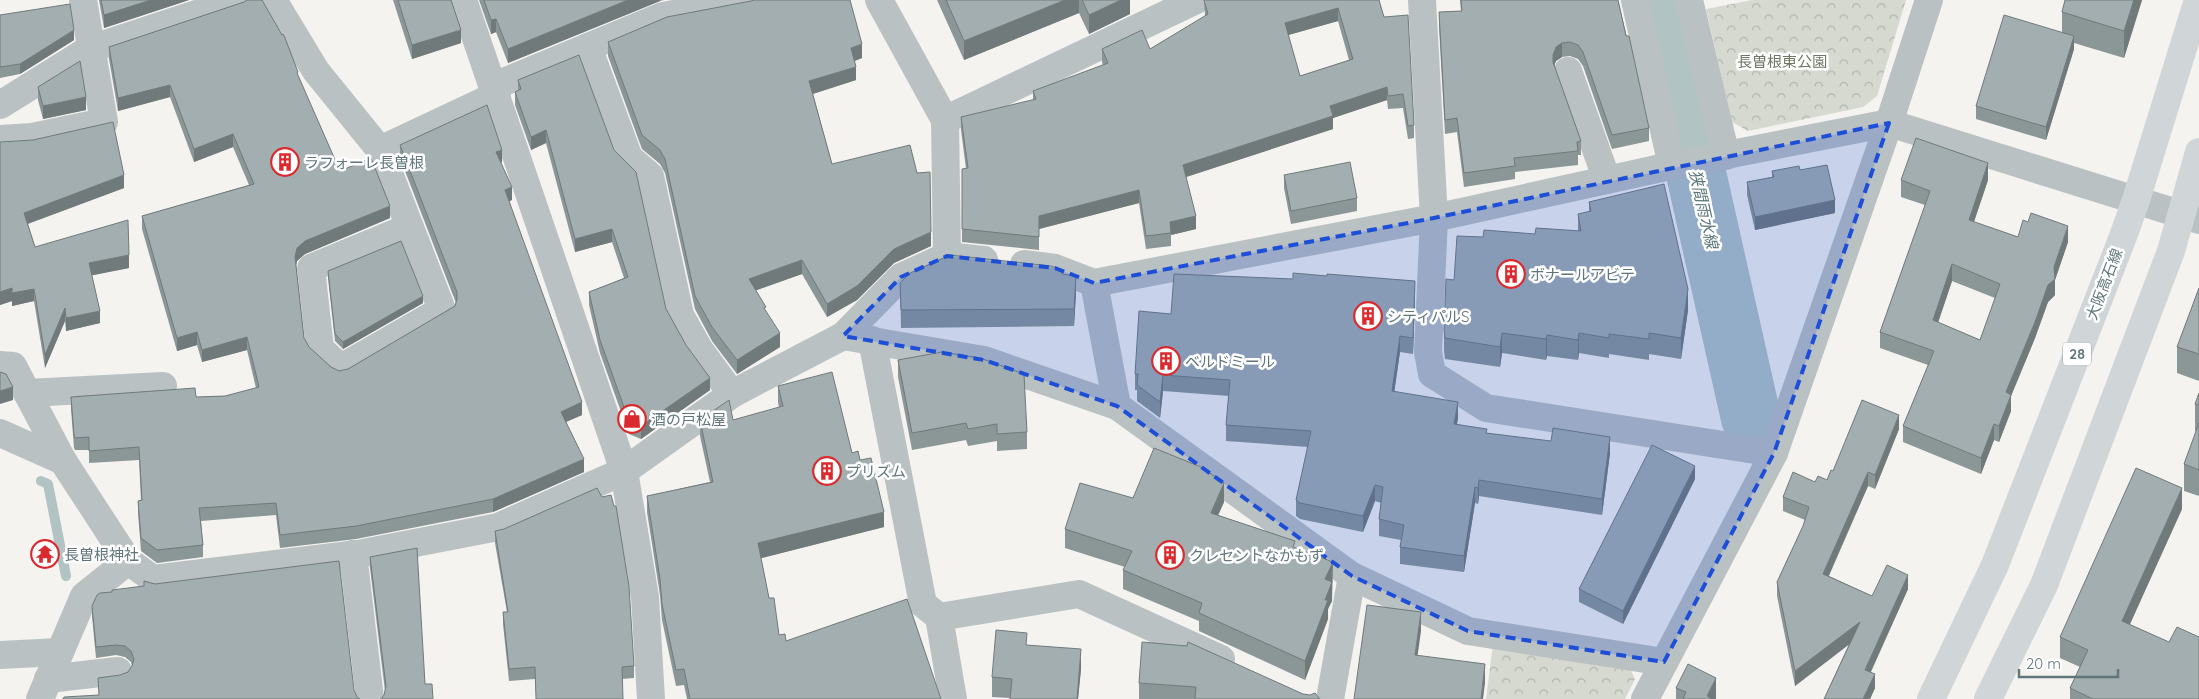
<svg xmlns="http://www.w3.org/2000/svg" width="2199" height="699" font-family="Quicksand,'Noto Sans JP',sans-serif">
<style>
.park{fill:url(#park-crowns)}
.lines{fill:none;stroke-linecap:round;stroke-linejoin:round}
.stream{stroke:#b1c3c3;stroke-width:10}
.river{stroke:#b1c3c3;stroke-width:60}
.minor{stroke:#bac1c2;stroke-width:28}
.major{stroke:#d0d6d8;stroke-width:28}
.wall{fill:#8b9697;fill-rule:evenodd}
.shaded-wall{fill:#717a7b}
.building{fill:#a2aeb0;stroke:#717a7b;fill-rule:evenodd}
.marked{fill:#1d4ed8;fill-opacity:0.2;stroke:#1d4ed8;stroke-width:4;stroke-dasharray:10 6;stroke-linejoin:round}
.labels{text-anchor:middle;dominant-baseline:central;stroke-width:5;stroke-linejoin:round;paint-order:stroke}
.shield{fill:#fff;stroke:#909fa2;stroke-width:1}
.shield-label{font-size:14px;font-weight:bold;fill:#60767a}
.park-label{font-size:15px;fill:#6c7863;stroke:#fff}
.poi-label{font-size:15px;fill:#60767a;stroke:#fff;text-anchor:start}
.street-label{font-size:15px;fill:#60767a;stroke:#fff}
.water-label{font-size:16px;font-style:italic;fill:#5b7677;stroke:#fff}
</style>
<defs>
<pattern id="park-crowns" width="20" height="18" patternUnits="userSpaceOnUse" patternTransform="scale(1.25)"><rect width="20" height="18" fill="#d5d9d0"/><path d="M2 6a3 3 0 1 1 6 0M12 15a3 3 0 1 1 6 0" fill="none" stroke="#b0b5ae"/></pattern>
</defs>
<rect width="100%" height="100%" fill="#f4f3f0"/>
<g class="park">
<path d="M1752 0H1906L1877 96 1863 107 1748 131 1732 122 1706 9Z"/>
<path d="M1493 644 1627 662 1635 679 1625 699H1486Z"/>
</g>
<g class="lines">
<path class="stream" d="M41 481 48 484 66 576"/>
<path class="river" d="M1657 0 1751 418"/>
<g class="minor">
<path d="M273 0 316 71 380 150 442 310 341 368 320 349 311 268 410 227"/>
<path d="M463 0 624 471 645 597 651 699"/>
<path d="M879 0 945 120"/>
<path d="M1422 0 1434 218 1428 352 1432 374 1486 408 1774 453"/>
<path d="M1635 0 1672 166"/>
<path d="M1689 0 1726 156"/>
<path d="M588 47 629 158 650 176 680 315 699 349 732 394"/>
<path d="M1568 71 1607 180"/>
<path d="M494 86 663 16 748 0"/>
<path d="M0 105 90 49 239 0"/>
<path d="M0 139 32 137 104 122 83 0"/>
<path d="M380 150 497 95"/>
<path d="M947 256 945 120 1196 0"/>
<path d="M1024 264 1055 268 1094 283 1434 218 1675 165 1889 123 2199 220"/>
<path d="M1094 283 1117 406"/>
<path d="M843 336 984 360 1117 406 1352 576 1468 631 1664 662"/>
<path d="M872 340 923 604 939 617"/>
<path d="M0 365 13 366 63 461 128 561 153 579 358 554 498 527 624 471 732 394 843 336 901 277 947 256 984 260"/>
<path d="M27 393 163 386"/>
<path d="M0 433 63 461"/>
<path d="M353 554 370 699"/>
<path d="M0 655 59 652"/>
<path d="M48 679 118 671"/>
<path d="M40 699 84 596 128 561"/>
<path d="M953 699 939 617 1079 594 1221 659"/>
<path d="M1330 699 1352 576"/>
<path d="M1645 699 1774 453 1889 123 1929 0"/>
</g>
<g class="major">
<path d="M1931 699 1995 565 2124 234 2136 200 2198 0"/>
<path d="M1988 699 2044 585 2171 251 2199 152"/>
</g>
</g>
<g class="wall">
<path d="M99 0H189L104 28Z"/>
<path d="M393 0H451L461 43 412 59Z"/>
<path d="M479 0H664L660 1 508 63 496 32 491 34Z"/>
<path d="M937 0H1130V14L1089 34 1079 13 964 60Z"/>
<path d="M1204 0H1379L1414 125V138L1408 139 1403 108 1388 109 1387 100 1333 118V129L1186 177 1196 229 1171 235V246L1146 249 1139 203 1039 229V250L962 242V169H966L961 130V117L1033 100V91L1103 65 1102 62V49H1150L1205 16ZM1338 21 1349 60 1300 76 1288 35Z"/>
<path d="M1460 0H1618L1649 128V141L1612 149 1583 66 1578 59 1570 56 1562 57 1556 61 1554 65 1581 141V155H1578V165L1515 172V179L1464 187 1457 132 1445 134 1439 26V12L1461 11Z"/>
<path d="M2065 0H2142L2124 58 2074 43V49L2046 140 1976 119V106L2062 32V12Z"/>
<path d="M751 1 862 58 855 61 856 80 813 94 832 164 931 246 894 263 857 300 827 317 802 274 756 290 766 312 780 347 737 374 712 341 695 309 665 173 660 164 642 149 608 56V42Z"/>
<path d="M244 2 298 77 340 171 390 218 305 254 297 261 296 265 304 338 309 347 331 367 339 371 348 369 455 306 456 303 400 158V145L502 162 501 163 512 200 509 201 582 415 566 422 584 472 493 512 356 539 280 548 276 515 201 521 203 545V557L157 563 141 551 138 513V501L141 500 139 460 89 463V450H75L74 448 71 409V397H196L225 396 256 388 247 350 202 362 197 345 177 351 142 229V216L249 185 233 147 194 162 170 97 118 111 109 59V47Z"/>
<path d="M0 15 74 40 20 74 0 78Z"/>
<path d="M518 80 666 309 710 390 641 439 629 434 600 353 589 305V292L624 278 612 242 575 252 546 143 531 150 515 105V92L518 91Z"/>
<path d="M38 87 86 110 43 119 38 100Z"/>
<path d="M0 142 124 188 28 224 35 247 129 268 92 275 100 323 66 331 65 321 45 368 34 301 12 306V301L0 305Z"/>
<path d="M1800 170 1835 213 1755 230 1747 195V182L1772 177V171Z"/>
<path d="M1284 175 1357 198V211L1291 224 1284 188Z"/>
<path d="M1901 180H1988L1974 222 2018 237 2068 242 2055 280V295L2048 302 2035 338 2011 396V411L1999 442 1994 440 1981 474 1903 442V426L1928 365 1880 348V332L1925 205 1901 197ZM1952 281 1995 298 1980 340 1938 323Z"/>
<path d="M1589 202 1688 310 1681 359 1649 354V360L1609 354V358L1579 353 1578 360 1547 356 1546 360 1502 353 1500 367 1445 359 1444 351V330L1454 280 1483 237 1578 231V214L1589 212Z"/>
<path d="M328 271 423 303 343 349 335 341 328 278Z"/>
<path d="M1062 274 1076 293 1074 326 901 328 900 283Z"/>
<path d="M2199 288V381L2177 373V347Z"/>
<path d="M1415 297 1413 354 1400 352 1394 392 1458 418 1457 424 1487 433 1610 453 1602 515 1479 496 1478 504 1475 503 1464 572 1400 564V547L1401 540 1379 536V519L1381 503 1375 501 1363 532 1300 519 1296 516V500L1308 447 1226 441V425L1229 396 1163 391 1160 418 1137 401V390H1135V374L1171 314Z"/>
<path d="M898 360 1027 432V449L997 451V441L968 446 966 440 912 450 898 377Z"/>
<path d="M778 386 860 460 884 527 761 558 769 598 779 635 786 641 941 699H687L684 685 676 686 662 620 660 595 647 512V496L710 482 700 436V420H733L779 408 778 402Z"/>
<path d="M2199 393V496L2184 491V464L2196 431H2195V404Z"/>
<path d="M1899 429 1875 489 1868 486 1829 576 1872 596 1908 589 1871 672 1875 688 1870 699H1824L1849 644 1795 686 1777 596V582L1803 526 1805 520 1783 511V497L1815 482 1827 480 1833 471Z"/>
<path d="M1695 479 1623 624 1579 602V589Z"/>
<path d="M1133 498 1224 502 1218 515 1295 548 1333 581 1332 583V601L1328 609V619L1305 680 1199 631V621L1123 589V570L1125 567 1065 548V529Z"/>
<path d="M2182 509 2129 625 2199 699H2070V688L2080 667 2060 658V637Z"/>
<path d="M495 531 634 666V678L622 679H535L509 681 503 624V612H507L495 543Z"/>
<path d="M370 557 425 684 384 695 385 691 370 568Z"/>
<path d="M339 561 99 695 98 678 120 675 128 672 132 666 131 662 125 657 116 655 96 658 92 616V606L112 592 144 586V581L155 584Z"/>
<path d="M1027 645 1081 669 1078 699H1010V698L992 697V677Z"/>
<path d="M1139 683 1303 694 1320 699H1139Z"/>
<path d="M1676 688 1716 699H1676Z"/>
</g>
<g class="shaded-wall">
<path d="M151 0H189L104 28V15Z"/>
<path d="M628 0H660V1L508 63V49Z"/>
<path d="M1065 0H1079V13L964 60V41Z"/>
<path d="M1121 0H1130V14L1089 34V15Z"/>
<path d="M2134 0H2142L2124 58V31Z"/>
<path d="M1338 8V21L1285 36V23Z"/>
<path d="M496 19V32L491 34V20Z"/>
<path d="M74 30V40L20 74V64Z"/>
<path d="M461 30V43L412 59V45Z"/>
<path d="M2074 36V49L2046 140V127Z"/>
<path d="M1562 43V57L1556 61 1553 69V55L1556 47Z"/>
<path d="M862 44V58L851 62V48Z"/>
<path d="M856 67V80L809 95V81Z"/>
<path d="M170 85V97L118 111V98Z"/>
<path d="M1387 87V100L1333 118V129L1183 178V165L1330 106Z"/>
<path d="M86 97V110L43 119V106Z"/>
<path d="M546 130V143L531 150V137Z"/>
<path d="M233 134V147L194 162V149Z"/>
<path d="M502 150V162L496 165V152Z"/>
<path d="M1988 163V180L1969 236V220Z"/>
<path d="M124 175V188L24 225V213Z"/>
<path d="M512 187V200L505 203V190Z"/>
<path d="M1139 190V203L1039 229V216Z"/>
<path d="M1835 200V213L1755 230V217Z"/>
<path d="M390 206V218L305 254 297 261 295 270V257L297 248 305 241Z"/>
<path d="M1196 216V229L1171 235 1170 222Z"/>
<path d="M2068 226V242L2055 280V295L2048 302 2035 338 2011 396V411L1999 442V426L2006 392 2054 267Z"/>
<path d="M612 229V242L575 252V239Z"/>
<path d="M931 232V246L894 263 857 300 827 317V304L894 249Z"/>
<path d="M129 255V268L89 276V263Z"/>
<path d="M802 260V274L749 293V279Z"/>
<path d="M1952 264V281L1933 337V320Z"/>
<path d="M1076 276V293L1074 326V309Z"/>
<path d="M1415 281V297L1413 354V338Z"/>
<path d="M12 288V301L0 305V292Z"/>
<path d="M34 289V301L12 306V293Z"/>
<path d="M1688 289V310L1681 359V338Z"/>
<path d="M423 296V303L343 349V342Z"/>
<path d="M65 308V321L45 368V355Z"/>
<path d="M100 311V323L66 331V318Z"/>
<path d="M197 332V345L177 351V338Z"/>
<path d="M780 333V347L737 374V360Z"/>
<path d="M1502 333V353L1500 367V347Z"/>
<path d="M1579 333V353L1578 360V340Z"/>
<path d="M1547 335V356L1546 360V339Z"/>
<path d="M1400 336V352L1392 408V391Z"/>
<path d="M247 337V350L202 362V350Z"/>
<path d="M1163 375V391L1160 418V402Z"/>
<path d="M710 378V390L641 439V426Z"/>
<path d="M13 387V400L0 404V391Z"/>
<path d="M582 402V415L561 424V412Z"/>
<path d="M1458 402V418L1454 440V424Z"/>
<path d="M1899 415V429L1875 489V475Z"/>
<path d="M1994 424V440L1981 474V458Z"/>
<path d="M1610 437V453L1602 515V499Z"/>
<path d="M584 459V472L493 512V499Z"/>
<path d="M1695 466V479L1623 624V611Z"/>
<path d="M1868 472V486L1823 588V574Z"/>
<path d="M1479 480V496L1478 504V488Z"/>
<path d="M1224 483V502L1211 531V513Z"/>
<path d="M1375 485V501L1363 532V516Z"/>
<path d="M1475 487V503L1464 572V556Z"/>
<path d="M2182 488V509L2122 642V621Z"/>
<path d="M884 512V527L758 559V543Z"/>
<path d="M1333 562 1332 601 1328 609V619L1305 680V661L1325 579Z"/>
<path d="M1908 575V589L1865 684V670Z"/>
<path d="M1421 612V631L1415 674V655Z"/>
<path d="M1860 622V636L1795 686V671Z"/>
<path d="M1081 649V669L1078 699H1077Z"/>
<path d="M1485 664V683L1483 699H1481Z"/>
<path d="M1875 674V688L1870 699H1863Z"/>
<path d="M1716 678V699H1707V696Z"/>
</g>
<g class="building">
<path d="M101 0H151L104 15Z"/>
<path d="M247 0H262L282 35 283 34 285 38 298 72 297 73 340 171 371 158 390 206 305 241 297 248 295 257 304 338 309 347 331 367 339 371 348 369 455 306 457 299V292L400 145 487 105 502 150 496 152 512 187 505 190 582 402 561 412 584 459 493 499 356 526 280 535 276 503 199 508 203 545 157 550 141 538 138 501 142 500 139 447 89 451V437L75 438 74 435 71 397 195 388 196 397 225 396 259 387 247 337 202 350 197 332 177 338 142 216 254 184 233 134 194 149 170 85 118 98 109 47 244 2Z"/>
<path d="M398 0H451L461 30 412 45Z"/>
<path d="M484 0H628L508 49 496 19 491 20Z"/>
<path d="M754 0H850L862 44 851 48 856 67 809 81 832 164 910 145 917 173 930 172 931 232 894 249 857 286 827 304 802 260 749 279 766 307 764 308 780 333 737 360 712 327 695 296 665 159 660 150 642 135 608 42 667 17 751 1Z"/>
<path d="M946 0H1065L964 41Z"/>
<path d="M1082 0H1121L1089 15Z"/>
<path d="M1204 0H1379L1384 17 1408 15 1414 125 1408 126 1403 94 1388 96 1387 87 1330 106 1333 116 1183 165 1196 216 1170 222 1171 233 1146 236 1139 190 1039 216V237L962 229V169L968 168 961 117 1036 99 1033 91 1108 63 1102 49 1142 30 1150 49 1208 14ZM1338 8 1353 59 1300 76 1285 23Z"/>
<path d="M1461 0H1618L1626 36H1629L1649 128 1612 135 1583 52 1578 45 1570 42 1562 43 1556 47 1553 55V62L1581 141 1577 142 1578 151 1514 158 1515 166 1464 173 1457 118 1445 120 1439 12 1462 11Z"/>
<path d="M2065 0H2134L2124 31 2062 12Z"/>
<path d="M70 4 74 30 20 64 0 67V15Z"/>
<path d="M2004 15 2074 36 2046 127 1976 106Z"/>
<path d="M579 55 614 150 636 172 666 309 686 345 710 378 641 426 629 421 600 340 589 292 628 277 612 229 575 239 546 130 531 137 515 92 521 89 518 80Z"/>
<path d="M80 61 86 97 43 106 38 87Z"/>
<path d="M113 122 124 175 24 213 35 247 128 220 129 255 89 263 100 311 66 318 65 308 45 355 34 289 12 293V288L0 292V142L33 140Z"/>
<path d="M1916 138 1988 163 1969 220 2018 237 2023 220 2028 222 2031 213 2068 226 2054 267 2055 279 2048 285 2035 322 2006 392 2011 395 1999 426 1994 424 1981 458 1903 426 1934 351 1880 332 1930 191 1901 180ZM1952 264 2000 284 1980 340 1933 320Z"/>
<path d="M1350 162 1357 198 1291 211 1284 175Z"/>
<path d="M1827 165 1835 200 1755 217 1747 182 1774 177 1772 171 1799 166 1800 170Z"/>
<path d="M1664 184 1688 289 1681 338 1649 333V339L1609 334V338L1579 333 1578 340 1547 335 1546 339 1502 333 1500 347 1445 338 1444 330 1446 279 1454 280 1457 236 1483 237 1484 230 1535 234 1536 228 1581 231 1578 214 1591 211 1589 202Z"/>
<path d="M401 241 423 296 343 342 335 334 328 271Z"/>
<path d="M950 255 1051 266 1062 270V274L1076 276 1074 309 901 310 900 283 910 273Z"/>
<path d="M1293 273 1327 276V274L1415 281 1413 338 1400 336 1392 391 1458 402 1454 424 1487 429 1486 433 1551 441 1553 428 1610 437 1602 499 1479 480 1478 488 1475 487 1464 556 1400 547 1404 525 1379 519 1383 487 1375 485 1363 516 1300 503 1296 500 1311 431 1226 425 1230 380 1163 375 1160 402 1137 385 1138 374H1135L1139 311 1171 314 1174 274 1293 279Z"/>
<path d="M2199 288V354L2177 347Z"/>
<path d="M942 352 980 358 1024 374 1027 432 997 434V424L968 429 966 423 912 433 898 360Z"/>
<path d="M0 372 6 374 13 387 0 391Z"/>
<path d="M832 372 852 453 858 451 860 460 871 458 884 512 758 543 769 598H774L779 635 785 634 786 641 907 599 941 699H690L684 669 676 670 662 604 660 579 647 496 713 482 700 420 729 400 733 420 783 406 778 386Z"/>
<path d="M2199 393V405L2195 404Z"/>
<path d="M1862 400 1899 415 1875 475 1868 472 1823 574 1872 596 1887 565 1908 575 1865 670 1875 674 1863 699H1824L1860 622 1795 671 1777 582 1803 526 1809 507 1783 497 1793 472 1815 482 1818 476 1827 480 1831 470 1833 471Z"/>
<path d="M2199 423V470L2184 464Z"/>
<path d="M1652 445 1695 466 1623 611 1579 589Z"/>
<path d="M1154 448 1201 467 1224 483 1211 513 1295 541 1293 547 1333 562 1325 579 1332 582 1325 600H1328L1305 661 1199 613 1202 603 1123 570 1132 551 1065 529 1080 483 1133 498Z"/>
<path d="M2136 468 2182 488 2122 621 2169 642 2177 627 2199 637V699H2093L2070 688 2088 650 2060 637Z"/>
<path d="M597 488 602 497 611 495 614 506H616L629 587 634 666 622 667 623 699H536L535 667 509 669 503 612H508L495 531 504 529Z"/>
<path d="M417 548 425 684H432L433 699H381L384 695 386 686 370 557Z"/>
<path d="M339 561 354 690 357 697 360 699H63L64 697 99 695 98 678 120 675 128 672 132 666 134 659 131 651 125 646 116 645 96 647 92 606 97 595 100 593 112 592V590L144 586V581L155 584Z"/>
<path d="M1367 605 1421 612 1415 655 1485 664 1481 699H1354Z"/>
<path d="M996 630 1027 633 1026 645 1081 649 1077 699H1010L1012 679 992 677Z"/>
<path d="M1142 642 1187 646 1188 642 1303 694 1310 695 1315 693 1320 699H1195L1196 687 1139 683Z"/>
<path d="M1688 664 1716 678 1707 696 1712 699H1683L1686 692 1676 688Z"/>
</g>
<path class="marked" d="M1889 123 1774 453 1664 662 1468 631 1352 576 1117 406 984 360 843 336 901 277 947 256 1055 268 1094 283 1434 218Z"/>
<defs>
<symbol id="building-ring" viewBox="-11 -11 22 22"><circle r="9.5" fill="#fff" stroke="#db2a2e" stroke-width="1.5"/><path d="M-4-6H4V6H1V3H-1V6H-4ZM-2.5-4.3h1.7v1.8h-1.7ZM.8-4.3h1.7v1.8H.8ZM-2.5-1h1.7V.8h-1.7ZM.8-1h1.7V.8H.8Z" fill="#db2a2e"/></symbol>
<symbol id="shop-ring" viewBox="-11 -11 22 22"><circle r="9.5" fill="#fff" stroke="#db2a2e" stroke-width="1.5"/><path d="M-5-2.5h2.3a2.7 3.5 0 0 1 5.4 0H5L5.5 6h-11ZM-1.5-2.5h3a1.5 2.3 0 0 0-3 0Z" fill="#db2a2e"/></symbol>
<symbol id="temple-ring" viewBox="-11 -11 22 22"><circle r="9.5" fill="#fff" stroke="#db2a2e" stroke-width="1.5"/><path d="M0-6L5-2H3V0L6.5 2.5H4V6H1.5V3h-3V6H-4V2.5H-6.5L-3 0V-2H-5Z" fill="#db2a2e"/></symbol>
</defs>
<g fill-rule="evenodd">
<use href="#building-ring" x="269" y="146" width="32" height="32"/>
<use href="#building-ring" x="1495" y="258" width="32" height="32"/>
<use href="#building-ring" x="1352" y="300" width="32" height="32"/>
<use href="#building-ring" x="1150" y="345" width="32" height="32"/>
<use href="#shop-ring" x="616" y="403" width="32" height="32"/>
<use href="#building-ring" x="811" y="455" width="32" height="32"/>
<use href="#temple-ring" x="29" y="538" width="32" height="32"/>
<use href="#building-ring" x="1154" y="539" width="32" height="32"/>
</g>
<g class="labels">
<rect class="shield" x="2063" y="342.5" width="28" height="23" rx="4"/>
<g class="shield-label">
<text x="2077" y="354">28</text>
</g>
<g class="park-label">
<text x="1782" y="61">長曽根東公園</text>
</g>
<g class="poi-label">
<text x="304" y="162">ラフォーレ長曽根</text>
<text x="1530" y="274">ボナールアビテ</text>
<text x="1387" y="316">シティパルS</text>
<text x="1185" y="361">ベルドミール</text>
<text x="651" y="419">酒の戸松屋</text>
<text x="846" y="471">プリズム</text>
<text x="64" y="554">長曽根神社</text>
<text x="1189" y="555">クレセントなかもず</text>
</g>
<g class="street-label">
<text transform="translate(2104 284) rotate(-69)">大阪高石線</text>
</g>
<g class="water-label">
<text transform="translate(1704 209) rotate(77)">狭間雨水線</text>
</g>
</g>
<path d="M2019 669v8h99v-8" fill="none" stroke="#60767a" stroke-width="2.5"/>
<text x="2026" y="669" font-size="15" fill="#60767a" stroke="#ffffff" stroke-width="4" paint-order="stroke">20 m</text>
</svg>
